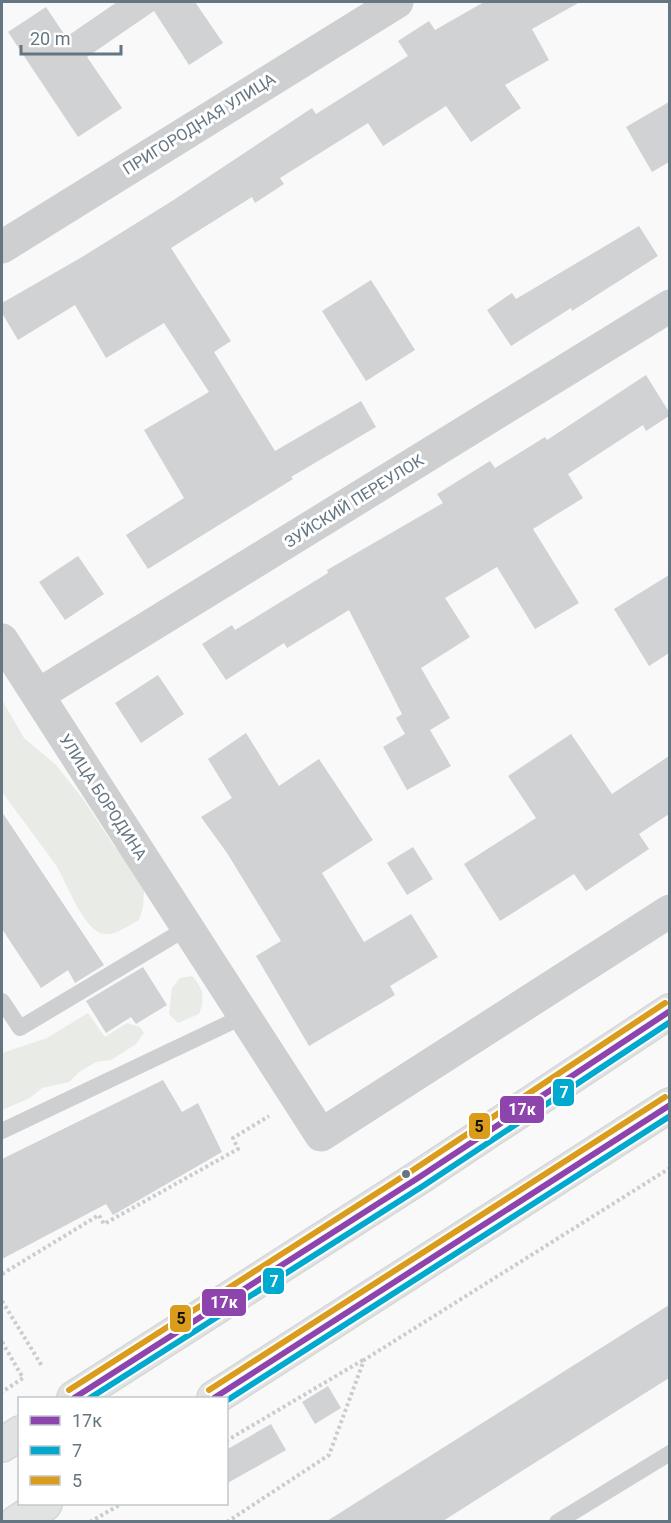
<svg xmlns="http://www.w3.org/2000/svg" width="671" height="1523" font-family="Roboto,sans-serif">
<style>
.green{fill:#e8ebe6}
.building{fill:#d0d2d3}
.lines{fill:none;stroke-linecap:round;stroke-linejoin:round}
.primary-casing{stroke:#d5d6d7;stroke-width:36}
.path{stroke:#cbcccd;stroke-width:4;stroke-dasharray:3 3;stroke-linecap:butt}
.lane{stroke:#cecfd0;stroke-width:16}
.street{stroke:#cecfd0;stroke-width:33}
.primary{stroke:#e1e2e2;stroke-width:33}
.bus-1-casing{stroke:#fff;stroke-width:10}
.bus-2-casing{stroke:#fff;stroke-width:10}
.bus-3-casing{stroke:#fff;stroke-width:10}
.bus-1{stroke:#8e44ad;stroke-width:6}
.bus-2{stroke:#00a9ce;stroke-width:6}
.bus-3{stroke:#da9c1a;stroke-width:6}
.bus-dot{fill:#657683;stroke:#fff;stroke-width:2}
.labels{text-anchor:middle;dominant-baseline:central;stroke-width:6;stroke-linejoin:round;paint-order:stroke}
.street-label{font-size:16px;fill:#657683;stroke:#fff}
.line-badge{stroke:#fff;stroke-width:2}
.badge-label{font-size:16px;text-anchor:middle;font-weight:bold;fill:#fff}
.pale-badge-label{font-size:16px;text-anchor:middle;font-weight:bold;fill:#111}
</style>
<rect width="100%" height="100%" fill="#f9f9f9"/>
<g class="green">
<path d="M2 700 24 738 56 765 83 799 114 846 134 866 141 878 144 892 143 907 139 920C129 925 115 936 104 934 84 932 66 881 56 865L2 792Z"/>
<path d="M192 976C204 989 205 998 199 1014L178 1023 169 1014 172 988 180 978Z"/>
<path d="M88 1013 105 1037 127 1023 140 1027 144 1033 136 1044 111 1060 96 1062 79 1072 69 1082 42 1088 30 1098 2 1110V1053L47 1038Z"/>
</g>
<g class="building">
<path d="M117 2H195L223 43 189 65 154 11 87 57 122 108 78 137 8 32 46 7 66 37Z"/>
<path d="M484 2H580L532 29 549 60 505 85 521 108 471 142 446 106 383 146 368 123 280 178 284 184 255 203 252 197 171 248 231 341 214 352 275 451 361 401 376 427 291 477 293 479 148 569 126 535 184 498 144 430 209 392 164 323 106 358 75 305 18 340 2 313V303L82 257 172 201 312 108 316 114 408 56 398 41 429 21 435 30Z"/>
<path d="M669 102V162L652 172 626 127Z"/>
<path d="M639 226 658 256 572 311 571 308 511 346 487 310 512 293 516 299Z"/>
<path d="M371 280 415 350 366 381 322 311Z"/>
<path d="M646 375 669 412V416L646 431 643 425 568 474 583 498 533 529 579 603 535 629 497 567 445 598 470 637 421 668 450 718 430 730 451 766 407 790 383 747 405 734 396 718 402 714 349 610 287 648 284 643 226 680 202 644 232 625 235 630 328 573 327 570 443 503 437 494 490 461 495 468 545 437 547 440Z"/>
<path d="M78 556 104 594 65 620 39 582Z"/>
<path d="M669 575V653L649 666 614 609Z"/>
<path d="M158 675 184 714 141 743 115 703Z"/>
<path d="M246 733 279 786 319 759 373 840 322 873 364 942 411 914 438 957 390 986 395 995 309 1046 256 956 281 941 227 853 201 817 232 798 208 759Z"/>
<path d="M571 734 612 794 669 756V814L639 834 649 849 586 891 574 874 500 921 464 864 536 818 508 776Z"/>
<path d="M2 812 104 965 75 983 68 970 41 988 2 929Z"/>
<path d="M413 847 433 879 407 895 387 863Z"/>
<path d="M143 967 167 1005 136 1024 131 1017 106 1033 86 1001Z"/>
<path d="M163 1080 182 1112 198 1103 222 1152 113 1215 106 1204 2 1259V1159Z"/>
<path d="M669 1305V1378L443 1521H327Z"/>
<path d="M328 1386 341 1408 315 1424 302 1402Z"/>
<path d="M271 1424 286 1450 226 1484V1450Z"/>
</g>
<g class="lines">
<defs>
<g id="primary">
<path d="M74 1398 418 1178 670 1011"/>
<path d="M214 1398 670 1105"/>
<path d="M2 1445 20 1433"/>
<path d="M17 1522 45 1504"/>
</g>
</defs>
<use href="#primary" class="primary-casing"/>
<g class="path">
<path d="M2 1274 99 1215 104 1224 238 1149 233 1138 269 1116"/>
<path d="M2 1301 42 1366"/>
<path d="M2 1342 23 1378 2 1392"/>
<path d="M226 1441 363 1360"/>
<path d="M90 1522 121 1504"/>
<path d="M227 1522 329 1455 364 1360 670 1168"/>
</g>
<g class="lane">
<path d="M2 1001 20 1028 187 928"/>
<path d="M2 1131 244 1016"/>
<path d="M557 1522 670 1453"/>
</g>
<g class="street">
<path d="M2 247 397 2"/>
<path d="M2 640 321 1135 670 911"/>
<path d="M38 695 670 306"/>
</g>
<use href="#primary" class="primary"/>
<defs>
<g id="bus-1">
<path d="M74 1398 418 1178 670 1011"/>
<path d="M214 1398 670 1105"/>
</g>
<g id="bus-2">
<path d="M90 1398 423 1186 670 1022"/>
<path d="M226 1401 670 1116"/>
</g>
<g id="bus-3">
<path d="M69 1390 413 1170 665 1003"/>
<path d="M209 1390 665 1097"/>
</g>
</defs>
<use href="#bus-1" class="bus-1-casing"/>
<use href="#bus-2" class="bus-2-casing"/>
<use href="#bus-3" class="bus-3-casing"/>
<use href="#bus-1" class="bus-1"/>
<use href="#bus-2" class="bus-2"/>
<use href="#bus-3" class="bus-3"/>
</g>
<circle class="bus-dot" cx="406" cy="1174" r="5"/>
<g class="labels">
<g class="street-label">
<text transform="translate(199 124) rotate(-32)">ПРИГОРОДНАЯ УЛИЦА</text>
<text transform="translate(354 501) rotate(-32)">ЗУЙСКИЙ ПЕРЕУЛОК</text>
<text transform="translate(103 797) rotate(57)">УЛИЦА БОРОДИНА</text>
</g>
</g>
<g class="line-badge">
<rect x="552" y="1078" width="23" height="29" rx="6" fill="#00a9ce"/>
<rect x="499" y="1095" width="46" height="29" rx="6" fill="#8e44ad"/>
<rect x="468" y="1112" width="23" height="28" rx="6" fill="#da9c1a"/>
<rect x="262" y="1267" width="23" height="28" rx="6" fill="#00a9ce"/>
<rect x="201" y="1288" width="46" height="29" rx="6" fill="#8e44ad"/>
<rect x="169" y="1304" width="23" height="29" rx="6" fill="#da9c1a"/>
</g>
<g class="badge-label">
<text x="564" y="1098">7</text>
<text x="522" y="1115">17к</text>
<text x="274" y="1287">7</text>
<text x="224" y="1308">17к</text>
</g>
<g class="pale-badge-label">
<text x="479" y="1132">5</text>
<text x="181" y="1324">5</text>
</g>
<rect width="671" height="1523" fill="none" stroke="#657683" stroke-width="6"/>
<rect x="18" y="1397" width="210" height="108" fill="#ffffff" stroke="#c1c8cd" stroke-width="1.5"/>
<rect x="30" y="1416" width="30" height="9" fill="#8e44ad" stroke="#c1c8cd" stroke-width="1.5"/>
<text x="72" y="1427" font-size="18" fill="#657683">17к</text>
<rect x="30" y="1446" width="30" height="9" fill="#00a9ce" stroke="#c1c8cd" stroke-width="1.5"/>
<text x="72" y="1457" font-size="18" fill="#657683">7</text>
<rect x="30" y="1476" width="30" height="9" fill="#da9c1a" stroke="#c1c8cd" stroke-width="1.5"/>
<text x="72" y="1487" font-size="18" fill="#657683">5</text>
<path d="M21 45v9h100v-9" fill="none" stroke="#657683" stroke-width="3"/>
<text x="30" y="45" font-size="18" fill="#657683" stroke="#ffffff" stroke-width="4.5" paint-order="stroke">20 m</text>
</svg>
